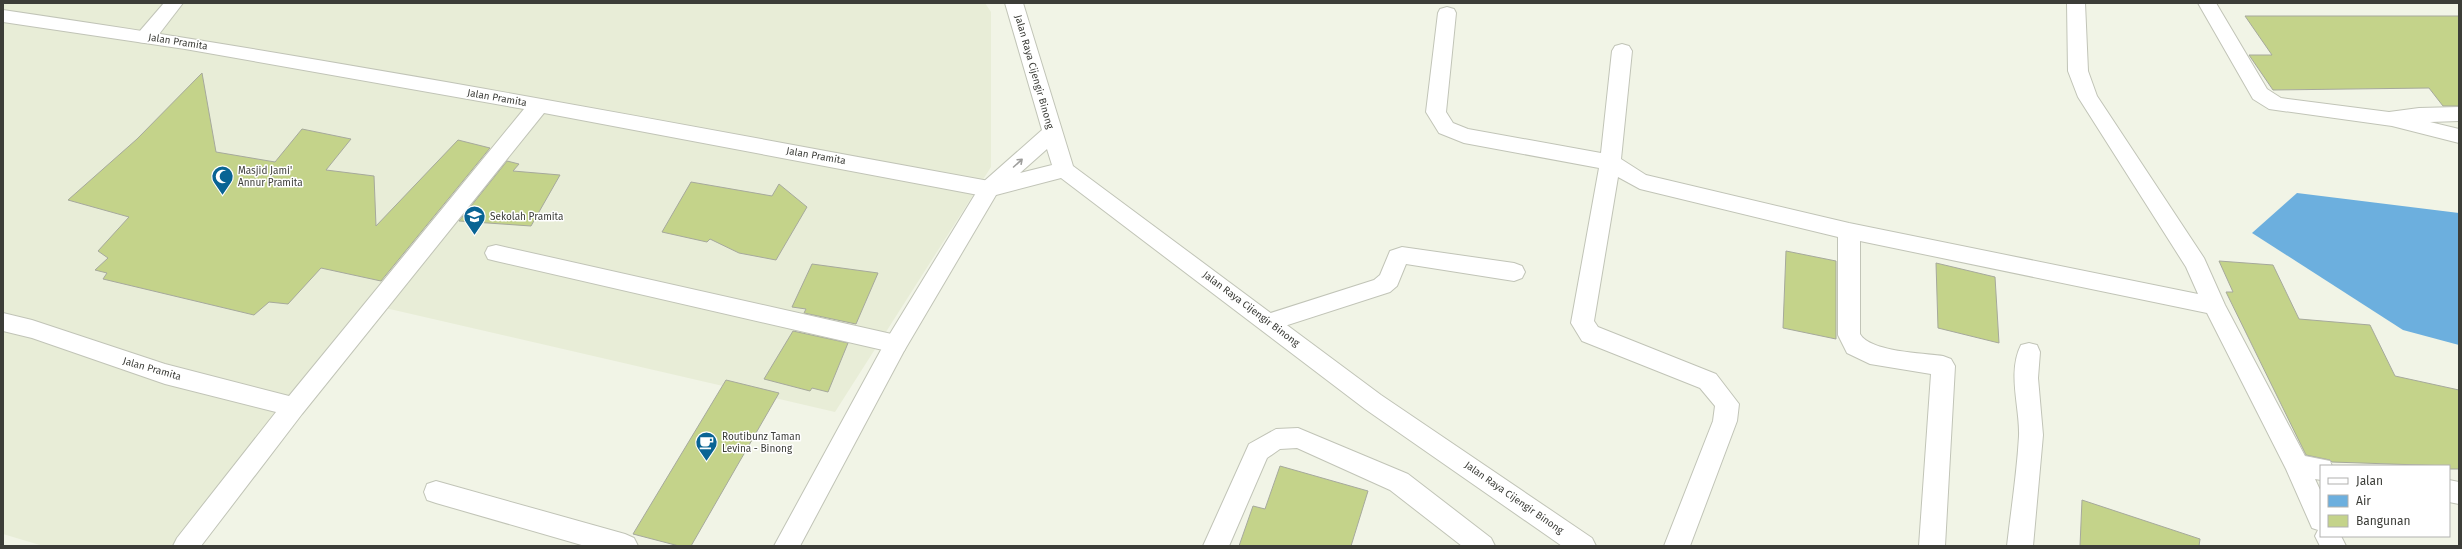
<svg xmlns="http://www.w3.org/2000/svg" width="2462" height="549" font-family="'Fira Sans',sans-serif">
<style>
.built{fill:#e8edd7}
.water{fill:#6cafde}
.building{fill:#c4d38a;stroke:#a6a99c}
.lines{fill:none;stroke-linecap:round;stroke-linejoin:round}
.service-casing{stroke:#c1c4b7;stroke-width:2}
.minor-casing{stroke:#c1c4b7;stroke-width:2}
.tertiary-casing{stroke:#c1c4b7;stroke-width:2}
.service{fill:#fff;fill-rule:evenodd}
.minor{fill:#fff;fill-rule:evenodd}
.tertiary{fill:#fff;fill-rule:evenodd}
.oneway{stroke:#9e9e9c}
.labels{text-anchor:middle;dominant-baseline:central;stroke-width:3;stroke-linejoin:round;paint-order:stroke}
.street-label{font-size:10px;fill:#3c3d38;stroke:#fff}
.poi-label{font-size:10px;fill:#3c3d38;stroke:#fff;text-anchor:start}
</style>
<rect width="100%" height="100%" fill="#f1f4e6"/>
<path class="built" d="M3 3H985L991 12V167L835 412 381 307 179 546H43L3 534Z"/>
<path class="water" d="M2297 193 2459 213V345L2403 330 2252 233Z"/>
<g class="building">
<path d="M2245 16H2459V106H2443L2429 88 2273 90 2249 55H2272Z"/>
<path d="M202 73 216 152 275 162 302 129 351 139 326 170 374 176 376 226 458 140 490 148 381 281 321 268 288 304 269 302 254 315 103 279 107 273 95 270 108 258 98 251 129 217 68 200 137 139Z"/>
<path d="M507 161 519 164 513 171 560 175 531 226 459 221Z"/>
<path d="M691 182 772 196 779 184 807 207 776 260 739 253 710 239 707 242 662 232Z"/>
<path d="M1786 251 1836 261V339L1783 328Z"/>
<path d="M2219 261 2273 265 2299 319 2370 325 2395 376 2459 390V469H2449V466L2332 462 2330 460 2306 455 2226 292H2233Z"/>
<path d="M1936 263 1995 277 1999 343 1938 328Z"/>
<path d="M812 264 878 273 856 324 804 313 806 309 792 307Z"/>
<path d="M793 331 848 343 828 392 812 388 810 391 764 379Z"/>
<path d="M726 380 779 393 691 546H679L633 534Z"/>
<path d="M1280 466 1368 491 1351 546H1239L1253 506 1265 509Z"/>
<path d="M2082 500 2200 539 2199 546H2080Z"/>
</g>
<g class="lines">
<defs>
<path id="service" d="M164 3H183L153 42 146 43 139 42 137 37 139 32Z"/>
<g id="minor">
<path d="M2067 3H2085L2088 71 2097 96 2204 258 2225 305 2305 456 2330 461 2332 466H2321V480L2315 479 2321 492V536H2341L2346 546H2320L2315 536 2318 530 2312 528 2286 469 2207 313 1860 241V334C1870 352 1923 353 1943 356L1951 359 1955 366 1945 546H1919L1931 374 1870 364 1847 353 1838 335V237L1640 189 1618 177 1594 321 1598 327 1716 374 1739 404 1737 421 1690 546H1664L1713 421 1715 406 1700 388 1582 341 1571 323 1599 168 1464 143 1439 133 1426 112 1438 13 1440 9 1447 7 1454 9 1456 13 1446 112 1453 123 1468 129 1601 153 1612 51 1615 46 1622 44 1629 46 1632 51 1621 159 1646 175 1849 223 2198 294 2186 267 2078 97 2068 71Z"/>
<path d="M2198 3H2216L2267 89 2281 98 2389 112 2419 108 2459 107V121L2430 122 2459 129V143L2392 126 2269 109 2253 99Z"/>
<path d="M3 10C333 58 661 121 989 181L996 183 999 189 996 195 989 197 544 113 302 414 201 546H173L177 538 276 412 165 384 32 338 3 331V313L32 320 165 364 289 396 524 109 185 49 3 22Z"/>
<path d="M496 245 896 335 904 337 907 344 904 351 896 353 496 261 488 259 485 253 488 247Z"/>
<path d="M1402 247 1514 263 1522 266 1525 272 1522 278 1514 281 1406 264 1397 286 1390 292 1269 331 1261 328 1258 322 1261 316 1374 280 1380 275 1390 251Z"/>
<path d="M2029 343 2037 345 2040 352 2038 378 2043 435 2033 546H2007C2011 510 2017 473 2019 436 2020 407 2007 373 2021 345Z"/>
<path d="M1298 428 1408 474 1491 538 1495 546H1462L1390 490 1297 448 1280 449 1267 458 1229 546H1203L1249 444 1276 429Z"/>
<path d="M2449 480 2459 482V504L2449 502Z"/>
<path d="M436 481 625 534 634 538 638 546H585L436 503 427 500 424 492 427 484Z"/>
</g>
<path id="tertiary" d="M1005 3H1023L1073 166 1381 395 1592 538 1596 546H1562L1365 409 1061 178 996 195 904 351 800 546H774L888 337 982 183 1042 130ZM1047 149 1052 165 1020 173Z"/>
</defs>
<use href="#service" class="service-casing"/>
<use href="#minor" class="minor-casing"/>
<use href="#tertiary" class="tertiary-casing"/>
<use href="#service" class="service"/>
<use href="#minor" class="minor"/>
<use href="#tertiary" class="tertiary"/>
</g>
<defs><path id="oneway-shaft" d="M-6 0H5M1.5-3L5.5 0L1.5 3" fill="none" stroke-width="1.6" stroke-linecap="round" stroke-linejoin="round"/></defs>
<use class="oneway" href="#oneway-shaft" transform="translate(1018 163) rotate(-42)"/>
<defs>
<symbol id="mosque-pin" viewBox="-11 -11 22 30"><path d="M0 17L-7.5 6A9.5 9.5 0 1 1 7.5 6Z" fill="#096494" stroke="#fff"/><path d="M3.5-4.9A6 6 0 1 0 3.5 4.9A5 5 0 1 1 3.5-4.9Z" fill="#fff"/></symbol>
<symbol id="school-pin" viewBox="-11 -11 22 30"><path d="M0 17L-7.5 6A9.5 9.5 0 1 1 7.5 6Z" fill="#096494" stroke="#fff"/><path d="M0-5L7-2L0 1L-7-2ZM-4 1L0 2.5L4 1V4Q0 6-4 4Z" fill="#fff"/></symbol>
<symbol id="cafe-pin" viewBox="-11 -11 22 30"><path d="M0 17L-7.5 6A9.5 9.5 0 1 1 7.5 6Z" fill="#096494" stroke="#fff"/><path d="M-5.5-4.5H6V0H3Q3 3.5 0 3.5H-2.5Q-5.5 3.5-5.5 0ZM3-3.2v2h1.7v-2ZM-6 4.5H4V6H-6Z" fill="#fff"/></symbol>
</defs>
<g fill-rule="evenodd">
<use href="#mosque-pin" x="210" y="164" width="25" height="34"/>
<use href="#school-pin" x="462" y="204" width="25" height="34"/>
<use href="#cafe-pin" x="694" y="430" width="25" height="34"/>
</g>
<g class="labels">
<g class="street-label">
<text transform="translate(178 42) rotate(9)">Jalan Pramita</text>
<text transform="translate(1034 72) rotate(74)">Jalan Raya Cijengir Binong</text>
<text transform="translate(497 98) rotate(10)">Jalan Pramita</text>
<text transform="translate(816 156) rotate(10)">Jalan Pramita</text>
<text transform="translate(1251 309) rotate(37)">Jalan Raya Cijengir Binong</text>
<text transform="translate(152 369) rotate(16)">Jalan Pramita</text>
<text transform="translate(1514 498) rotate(35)">Jalan Raya Cijengir Binong</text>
</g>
<g class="poi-label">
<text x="238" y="171">Masjid Jami'<tspan x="238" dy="12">Annur Pramita</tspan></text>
<text x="490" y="217">Sekolah Pramita</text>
<text x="722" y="437">Routibunz Taman<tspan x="722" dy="12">Levina - Binong</tspan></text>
</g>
</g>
<rect width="2462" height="549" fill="none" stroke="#3c3d38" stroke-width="8"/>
<rect x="2320" y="465" width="130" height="72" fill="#ffffff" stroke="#b1b1af"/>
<rect x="2328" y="478" width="20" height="6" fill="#ffffff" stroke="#b1b1af"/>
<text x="2356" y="485" font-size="12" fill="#3c3d38">Jalan</text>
<rect x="2328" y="495" width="20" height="12" fill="#6cafde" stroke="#b1b1af"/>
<text x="2356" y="505" font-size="12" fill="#3c3d38">Air</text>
<rect x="2328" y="515" width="20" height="12" fill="#c4d38a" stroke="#b1b1af"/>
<text x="2356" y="525" font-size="12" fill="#3c3d38">Bangunan</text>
</svg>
